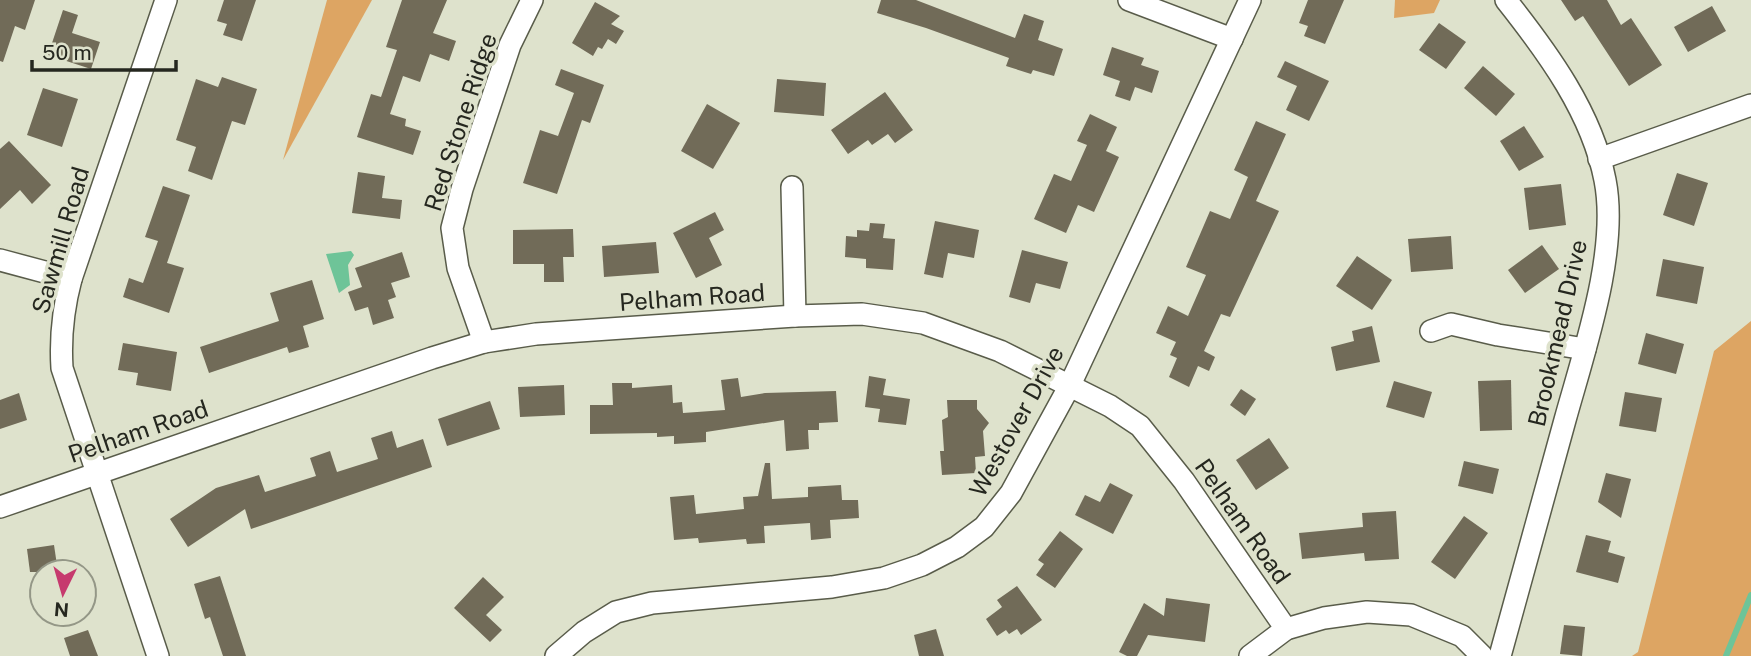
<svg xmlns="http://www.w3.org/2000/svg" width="1751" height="656" font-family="'Public Sans',sans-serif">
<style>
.forest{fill:#dda563}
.water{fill:#6ec498}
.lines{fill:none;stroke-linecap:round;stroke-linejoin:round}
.stream{stroke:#6ec498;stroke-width:6}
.building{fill:#716b58}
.street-casing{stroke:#595c4a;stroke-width:24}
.street{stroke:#fff;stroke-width:21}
.labels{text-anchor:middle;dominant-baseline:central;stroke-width:7;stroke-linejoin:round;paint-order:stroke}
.street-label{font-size:24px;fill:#25271f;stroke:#dee2cc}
</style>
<rect width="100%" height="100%" fill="#dee2cc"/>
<g class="forest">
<path d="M327 0H372L283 160Z"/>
<path d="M1395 0H1440L1434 13 1394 18Z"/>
<path d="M1751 321V656H1632L1638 652 1714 351Z"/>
</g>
<path class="water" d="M351 251 354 255 348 265 350 285 339 293 326 254Z"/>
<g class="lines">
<path class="stream" d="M1726 656 1751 595"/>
</g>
<g class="building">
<path d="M0 0H35L25 30 15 26 3 62 0 61Z"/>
<path d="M224 0H256L242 41 223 35 227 24 217 21Z"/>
<path d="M402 0H447L433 33 456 41 449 61 430 54 420 82 403 76 390 114 406 119 405 126 421 131 413 155 357 137 371 94 381 97 397 50 386 47Z"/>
<path d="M881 0H916L1015 38 1024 14 1044 21 1038 40 1063 49 1054 76 1033 70 1031 74 1006 66 1009 58 926 28 877 13Z"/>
<path d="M1308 0H1344L1325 44 1304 36 1308 26 1299 23Z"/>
<path d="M1561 0H1607L1621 25 1631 18 1662 65 1629 86 1583 16 1575 21Z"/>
<path d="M595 2 620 16 611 24 624 31 616 44 608 39 602 49 598 47 593 56 572 43Z"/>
<path d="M1712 6 1726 31 1688 52 1674 27Z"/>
<path d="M63 10 78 15 72 33 100 42 91 69 48 55Z"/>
<path d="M1439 23 1466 42 1446 69 1419 50Z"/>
<path d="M1112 47 1144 58 1141 65 1159 71 1152 93 1135 87 1130 101 1115 96 1120 81 1103 75Z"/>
<path d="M1285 61 1329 81 1309 121 1286 110 1297 86 1277 77Z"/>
<path d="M1483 66 1515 94 1496 116 1464 88Z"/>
<path d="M561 69 604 85 590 123 582 120 557 194 523 183 540 130 558 136 574 93 555 85Z"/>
<path d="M222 77 257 89 245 125 232 121 212 180 188 171 196 147 176 140 196 79 218 87Z"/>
<path d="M777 79 826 83 824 116 774 112Z"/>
<path d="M43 88 78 99 62 147 27 135Z"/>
<path d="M885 92 913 130 895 143 888 134 872 145 868 140 848 154 831 130Z"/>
<path d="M707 104 740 123 713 169 681 151Z"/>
<path d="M1090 114 1117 127 1106 151 1119 157 1094 212 1078 205 1066 233 1034 219 1054 174 1071 181 1087 145 1077 141Z"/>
<path d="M1256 121 1286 134 1256 201 1279 211 1230 317 1221 314 1204 351 1215 357 1209 371 1198 366 1189 387 1169 377 1177 358 1170 355 1176 342 1156 333 1168 306 1188 316 1206 275 1186 267 1210 211 1230 219 1248 177 1234 170Z"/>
<path d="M1524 126 1544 157 1519 171 1500 141Z"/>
<path d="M9 141 51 185 32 204 20 190 0 209V149Z"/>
<path d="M358 172 385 176 382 198 402 200 400 219 352 213Z"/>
<path d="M1677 173 1708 183 1694 226 1663 215Z"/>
<path d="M1561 184 1566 225 1529 230 1524 188Z"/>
<path d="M163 186 190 195 167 263 184 268 169 313 123 297 129 278 143 283 158 241 145 237Z"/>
<path d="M715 212 724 230 709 238 722 265 696 278 673 233Z"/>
<path d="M935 221 979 230 974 258 948 253 943 278 924 274Z"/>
<path d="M870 223 885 224 883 238 895 239 893 270 866 268V259L845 257 846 236 857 237V230L869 231Z"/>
<path d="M573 229 574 257H563L564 282H544V264H513V230Z"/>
<path d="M1451 236 1453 269 1411 272 1408 239Z"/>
<path d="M656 242 659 273 604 277 602 246Z"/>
<path d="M1542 245 1559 269 1525 293 1508 270Z"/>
<path d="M1022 250 1068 262 1060 289 1036 283 1030 303 1009 297Z"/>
<path d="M402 252 410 277 391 283 396 297 388 300 394 318 373 325 368 307 355 311 348 292 362 287 355 268Z"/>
<path d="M1357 256 1392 280 1372 310 1336 286Z"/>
<path d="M1663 259 1704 267 1697 304 1656 296Z"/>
<path d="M312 280 324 319 303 326 309 347 289 353 287 347 209 373 200 347 279 321 270 293Z"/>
<path d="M1372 326 1380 362 1336 371 1331 347 1354 341 1352 331Z"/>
<path d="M1646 333 1684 344 1676 374 1638 364Z"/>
<path d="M123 343 177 352 171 391 136 385 138 373 118 370Z"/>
<path d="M869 376 886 379 883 395 910 399 906 425 878 422 880 409 865 407Z"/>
<path d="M738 378 741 397 765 393 836 391 838 422 819 423V430H808L809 449 786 451 784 420 706 432V442L674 444V436L657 437V433L590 434V405H613L612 383H632V388L672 385 673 403 682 402 683 413 725 410 721 380Z"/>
<path d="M1511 380 1512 430 1480 431 1478 381Z"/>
<path d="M1394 381 1432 392 1424 418 1386 407Z"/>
<path d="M564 385 565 415 520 417 518 387Z"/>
<path d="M1241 389 1256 399 1245 416 1230 405Z"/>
<path d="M1625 392 1662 398 1656 432 1619 426Z"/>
<path d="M19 393 27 420 0 429V400Z"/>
<path d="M947 400H977V409L989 423 983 431 985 456 975 457 976 473 942 475 940 451H944L942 420 948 417Z"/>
<path d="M490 401 500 429 447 446 438 419Z"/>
<path d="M392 431 397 448 423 439 432 467 251 529 245 509 188 547 170 519 216 488 259 475 265 492 316 476 310 458 330 451 337 472 378 459 371 438Z"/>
<path d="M1269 438 1289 468 1256 490 1236 460Z"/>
<path d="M1464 461 1499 469 1493 494 1458 486Z"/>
<path d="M765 463H770L772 499 808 497V487L841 485 842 500H858L859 518 830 520 831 538 811 540 810 523 764 526 765 543 747 544 746 539 699 543 698 538 674 540 670 497 694 495 696 514 744 509 743 497 758 496Z"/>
<path d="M1606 473 1631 479 1621 518 1598 502Z"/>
<path d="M1110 483 1133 495 1113 534 1075 515 1085 495 1100 502Z"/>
<path d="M1396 511 1399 559 1365 561 1364 553 1302 559 1299 533 1363 527 1362 513Z"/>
<path d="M1464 516 1488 533 1455 579 1431 562Z"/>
<path d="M1060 531 1083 549 1055 588 1036 575 1044 564 1038 560Z"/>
<path d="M1586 535 1611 541 1608 552 1625 557 1618 583 1576 572Z"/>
<path d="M54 545 58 572H30L27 549Z"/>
<path d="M220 576 246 656H223L210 617 205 619 194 584Z"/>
<path d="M483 577 504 597 486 615 502 630 490 642 454 608Z"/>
<path d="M1017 586 1042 620 1021 635 1017 629 1009 634 1006 630 997 636 986 619 1002 607 997 600Z"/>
<path d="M1166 598 1210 604 1205 642 1148 635 1137 656H1127L1119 652 1144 603 1164 616Z"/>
<path d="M1564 625 1585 627 1582 656 1560 654Z"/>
<path d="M936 629 944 656H919L914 635Z"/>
<path d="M88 630 98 656H70L64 638Z"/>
</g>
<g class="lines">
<defs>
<g id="street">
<path d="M1129 0 1232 39"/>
<path d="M1599 159 1751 105"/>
<path d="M792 187 795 316"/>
<path d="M0 260 71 279"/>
<path d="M1431 331 1451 324 1498 335 1585 349"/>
<path d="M484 342 458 268 452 228 462 189 510 45 532 0"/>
<path d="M0 507 432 358 484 342 536 334 795 316 862 314 923 323 1000 351 1110 406 1140 426 1184 481 1286 629"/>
<path d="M158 656 62 368C60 336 63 309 71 279L166 0"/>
<path d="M556 656 584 632 616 612 652 603 832 587 884 578 922 565 957 547 984 527 1011 493 1069 387 1250 0"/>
<path d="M1250 656 1286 629 1324 618 1367 612 1411 615 1462 636 1482 656"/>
<path d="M1500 656C1522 577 1543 499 1565 420 1584 351 1619 251 1605 180 1592 113 1548 53 1506 0"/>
</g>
</defs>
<use href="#street" class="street-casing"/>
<use href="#street" class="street"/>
</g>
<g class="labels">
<g class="street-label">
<text transform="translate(460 122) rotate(-72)">Red Stone Ridge</text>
<text transform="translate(60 240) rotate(-74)">Sawmill Road</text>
<text transform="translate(692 297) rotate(-4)">Pelham Road</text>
<text transform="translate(1557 333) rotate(-77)">Brookmead Drive</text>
<text transform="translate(1016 421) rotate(-61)">Westover Drive</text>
<text transform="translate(138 431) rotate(-19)">Pelham Road</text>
<text transform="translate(1243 521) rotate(55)">Pelham Road</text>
</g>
</g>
<g transform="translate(63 593) rotate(185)"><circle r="33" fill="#dee2cc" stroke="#949787" stroke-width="2"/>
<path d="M0-5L12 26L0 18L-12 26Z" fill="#c63a6e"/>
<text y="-10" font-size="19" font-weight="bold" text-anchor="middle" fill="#25271f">N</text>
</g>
<path d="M32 60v10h144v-10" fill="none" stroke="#25271f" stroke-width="3.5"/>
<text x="42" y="60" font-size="21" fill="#25271f" stroke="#dee2cc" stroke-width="5" paint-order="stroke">50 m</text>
</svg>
